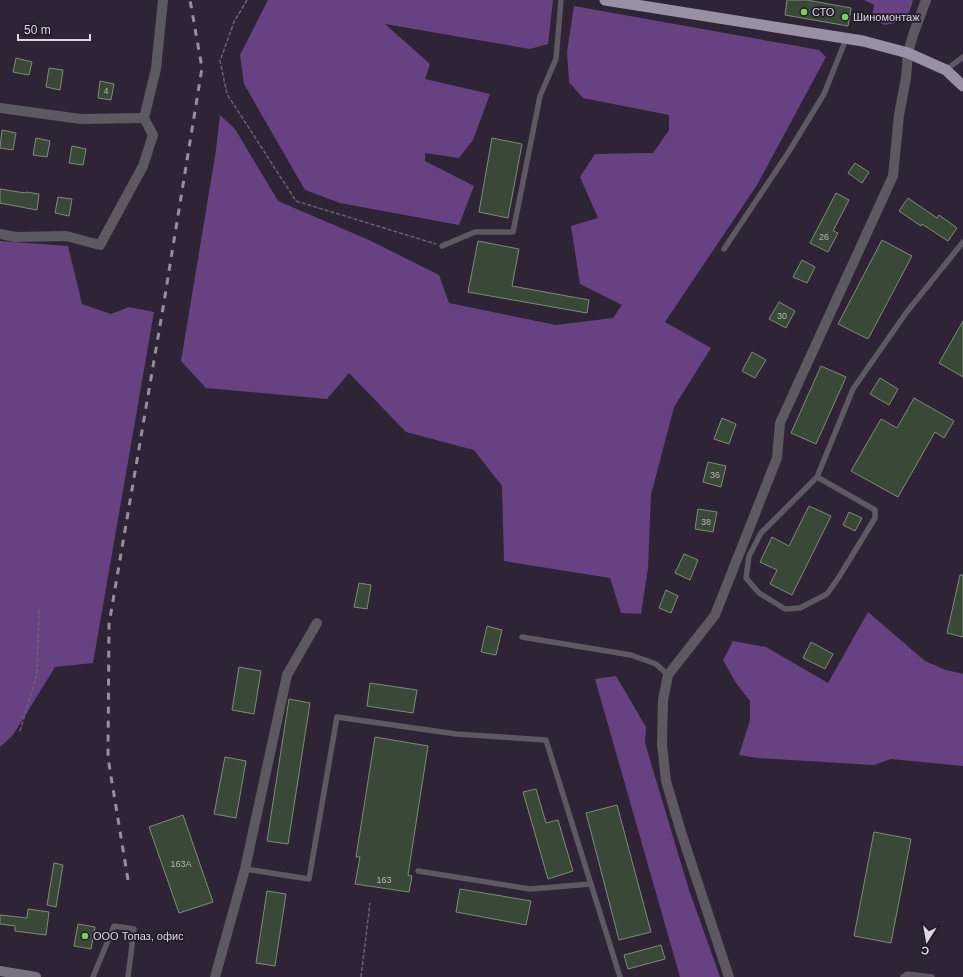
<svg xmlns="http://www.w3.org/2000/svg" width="963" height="977" font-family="Arial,sans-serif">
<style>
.forest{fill:#674283}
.building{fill:#3a4837;stroke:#7d8c79}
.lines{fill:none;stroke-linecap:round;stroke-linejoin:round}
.path{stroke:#6a6272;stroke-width:1.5;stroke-dasharray:4 2;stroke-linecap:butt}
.service{stroke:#5d5861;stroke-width:5.5}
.minor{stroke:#5d5861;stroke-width:10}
.secondary{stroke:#7a7280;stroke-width:10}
.trunk{stroke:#9a90a4;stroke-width:11}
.rail{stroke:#978f9e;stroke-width:3;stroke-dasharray:7 7;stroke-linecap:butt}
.poi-dot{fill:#74d25b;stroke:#241b2b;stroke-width:1.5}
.labels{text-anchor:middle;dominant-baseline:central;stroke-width:3.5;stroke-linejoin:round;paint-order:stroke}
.number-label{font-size:9px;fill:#b4b3b8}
.poi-label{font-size:11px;fill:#ddd7e3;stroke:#241b2b;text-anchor:start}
</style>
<rect width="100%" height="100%" fill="#2e2436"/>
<g class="forest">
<path d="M268 0H553L548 44 530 49 385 24 430 64 425 79 490 94 473 140 459 158 425 153V161L474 186 459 225 340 203 305 190 244 84 240 55Z"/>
<path d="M864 0H913C909 18 902 23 884 25L872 16 874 5Z"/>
<path d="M574 6 819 50 826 57 757 185 665 322 711 348 674 407 651 495 648 568 641 614 621 613 610 578 504 561 502 486 474 450 406 432 349 373 327 399 206 388 181 361 216 150 220 115 235 129 278 201 369 240 439 275 449 303 556 325 613 318 622 305 580 284 571 226 598 218 580 177 595 154 653 153 669 130V115L583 98 569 82 567 52Z"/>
<path d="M0 241 68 246 82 304 111 314 129 307 154 312 93 663 55 667 13 735 0 747Z"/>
<path d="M868 612 925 661 946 670 963 674V766L891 759 874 765 757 758 739 755 750 720V701L736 683 723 660 733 641 766 647 828 683Z"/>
<path d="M616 676 646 727 645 743 688 887 720 977H680L595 679Z"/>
</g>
<g class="building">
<path d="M787 0H807L851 8 848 26 785 15Z"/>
<path d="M16 58 32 62 29 75 13 72Z"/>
<path d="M49 68 63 70 60 90 46 87Z"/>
<path d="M100 81 114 84 111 100 98 98Z"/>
<path d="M2 130 16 133 13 150 0 148Z"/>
<path d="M36 138 50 141 47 157 33 155Z"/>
<path d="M492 138 522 144 508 218 479 212Z"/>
<path d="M72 146 86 149 83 165 69 163Z"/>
<path d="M855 163 869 172 862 183 848 173Z"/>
<path d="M0 189 25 193 26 192 39 194 37 210 0 203Z"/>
<path d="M836 193 849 200 833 231 838 233 828 252 810 243Z"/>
<path d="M58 197 72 199 69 216 55 213Z"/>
<path d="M908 198 937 218 939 215 957 228 948 241 922 224 921 226 899 211Z"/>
<path d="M882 240 912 256 868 339 838 324Z"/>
<path d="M478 241 519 249 512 286 589 300 587 313 468 292Z"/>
<path d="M802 260 815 267 807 283 793 277Z"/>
<path d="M779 302 795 311 786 328 769 319Z"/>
<path d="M963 321V377L939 363Z"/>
<path d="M752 352 766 360 755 378 742 371Z"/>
<path d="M821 366 846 377 816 444 791 433Z"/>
<path d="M880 378 898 389 889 405 870 394Z"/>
<path d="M914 398 954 421 944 438 935 432 898 497 851 471 881 419 897 428Z"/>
<path d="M722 418 736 424 729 444 714 439Z"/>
<path d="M708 462 726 466 721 487 703 482Z"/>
<path d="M809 506 831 516 792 595 770 584 777 570 760 562 772 537 789 546Z"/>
<path d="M698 509 717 512 713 532 695 529Z"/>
<path d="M849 512 862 518 855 531 843 525Z"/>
<path d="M684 554 698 560 690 580 675 573Z"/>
<path d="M960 575H963V637L947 633Z"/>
<path d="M359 583 371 585 367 609 354 607Z"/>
<path d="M666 590 678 596 671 613 659 608Z"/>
<path d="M487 626 502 630 496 655 481 652Z"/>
<path d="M811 642 833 654 825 669 803 658Z"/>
<path d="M239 667 261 671 254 714 232 710Z"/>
<path d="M370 683 417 690 413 713 367 706Z"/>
<path d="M289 699 310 703 288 844 267 841Z"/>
<path d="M375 737 428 746 408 875 412 876 409 892 355 884 360 857H356Z"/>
<path d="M225 757 246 761 236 818 214 814Z"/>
<path d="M536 789 546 823 558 820 573 871 548 879 523 792Z"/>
<path d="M617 805 651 932 619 940 586 813Z"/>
<path d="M183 815 213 902 179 913 149 827Z"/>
<path d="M874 832 911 839 891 943 854 936Z"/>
<path d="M54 863 63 865 56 907 47 905Z"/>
<path d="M460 889 531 901 526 925 456 912Z"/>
<path d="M267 891 286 894 275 966 256 963Z"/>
<path d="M28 909 49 912 46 935 15 931V926L0 924V915L27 918Z"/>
<path d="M78 924 95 927 91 949 74 946Z"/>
<path d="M661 945 665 959 628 969 624 955Z"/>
</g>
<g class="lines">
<g class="path">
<path d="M247 0 234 22 220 61 227 94 296 201 436 244"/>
<path d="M20 731 37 674 39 609"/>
<path d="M361 977 370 903"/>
</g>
<g class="service">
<path d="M946 70 963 57"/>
<path d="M442 246 475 232H513L540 96 556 59 561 0"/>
<path d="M724 249 788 153 824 94 846 39"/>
<path d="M817 477 875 510V518L839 577 827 594 800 608 785 609 759 593 746 578 749 556 761 533 817 477 853 389 906 313 963 242"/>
<path d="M522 637 631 655 656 664 668 675"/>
<path d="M245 869 309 879 337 717 456 734 546 740 620 977"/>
<path d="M418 871 530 889 591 884"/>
<path d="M93 977 114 926 134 929 128 977"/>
<path d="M903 977 907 974 932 977"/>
</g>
<g class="minor">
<path d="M0 108 81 119 144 118"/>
<path d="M0 234 15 237 66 236 100 245 143 166 153 135 144 118 156 69 163 0"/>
<path d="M215 977 245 869 287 675 317 623"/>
<path d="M729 977 681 832 666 781 662 744 663 700 668 675 715 615 777 458 780 423 893 176 899 115 906 78 908 53 913 35 926 0"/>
</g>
<path class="secondary" d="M0 971 36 977"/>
<path class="trunk" d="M605 0 863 41 908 53 946 70 963 86"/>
<path class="rail" d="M128 880 108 758 109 624 163 308 202 68 190 0"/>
</g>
<g class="poi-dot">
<circle cx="804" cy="12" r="4"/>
<circle cx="845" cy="17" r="4"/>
<circle cx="85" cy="936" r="4"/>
</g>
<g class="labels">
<g class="number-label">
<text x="106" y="91">4</text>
<text x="824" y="237">26</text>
<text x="782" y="316">30</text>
<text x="715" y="475">36</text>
<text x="706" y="522">38</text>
<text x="181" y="864">163А</text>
<text x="384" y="880">163</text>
</g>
<g class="poi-label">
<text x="812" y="12">СТО</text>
<text x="853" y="17">Шиномонтаж</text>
<text x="93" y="936">ООО Топаз, офис</text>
</g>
</g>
<g transform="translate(927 941) rotate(191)" stroke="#241b2b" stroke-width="3" paint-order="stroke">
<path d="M0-3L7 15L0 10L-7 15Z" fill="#ddd7e3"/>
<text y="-6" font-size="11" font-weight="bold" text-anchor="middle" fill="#ddd7e3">С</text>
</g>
<path d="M18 34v6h72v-6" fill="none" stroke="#ddd7e3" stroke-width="2"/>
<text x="24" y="34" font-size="12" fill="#ddd7e3" stroke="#241b2b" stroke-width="3" paint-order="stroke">50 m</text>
</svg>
